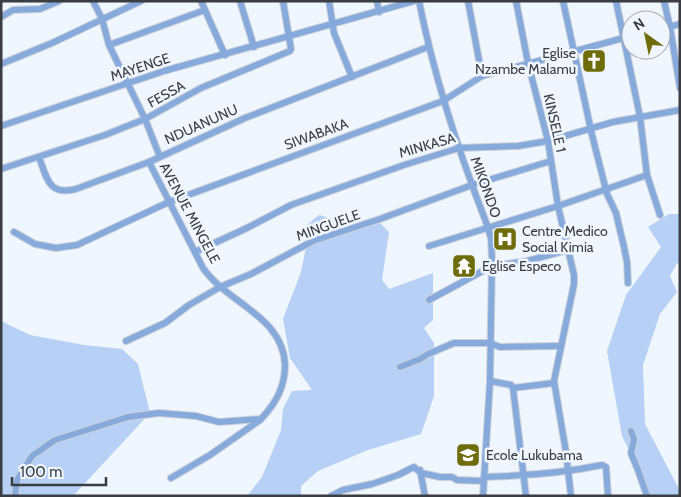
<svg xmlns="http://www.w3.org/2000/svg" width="681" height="497" font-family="Cabin,sans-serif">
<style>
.green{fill:#b6d0f6}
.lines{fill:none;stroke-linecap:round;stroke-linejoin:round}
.minor-casing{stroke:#ccd1d8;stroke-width:8}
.minor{stroke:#87aadd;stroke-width:6}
.labels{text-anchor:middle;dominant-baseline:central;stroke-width:5;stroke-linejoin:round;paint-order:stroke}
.poi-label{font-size:14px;fill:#3a3d41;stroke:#f0f6fe;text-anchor:start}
.street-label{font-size:14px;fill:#3a3d41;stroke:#f0f6fe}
</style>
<rect width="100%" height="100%" fill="#f0f6fe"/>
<g class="green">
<path d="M669 214H680V264L677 263 670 276 677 292 660 314 643 365 645 424 680 491V496H651L622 436 607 351 626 295 661 247 648 227Z"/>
<path d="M319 215 348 223 375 218 389 232 382 280 389 289 433 273V320L424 328 434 343V396L421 434 368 450 318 471 301 486V496H247L262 477 281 430 283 409 292 391 312 390 290 358 283 319 301 272 306 247 304 227Z"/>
<path d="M1 321 30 335 84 345 122 349 138 364 150 413 73 496H1Z"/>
</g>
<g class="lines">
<defs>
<g id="minor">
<path d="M93 1 102 19 109 45 145 119 160 157"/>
<path d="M201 1 225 55"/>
<path d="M240 1 254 47"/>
<path d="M329 1 334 33 352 77"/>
<path d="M377 1 379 12"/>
<path d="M419 1C434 77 458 150 486 222L491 238 492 259 490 381 483 496"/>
<path d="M468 1 482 76"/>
<path d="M516 1 528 63 548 141 558 206 574 275V284L554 381 566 452 571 496"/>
<path d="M563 1 592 135 607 194 616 213 624 247 627 262 628 283"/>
<path d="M616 1 640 117 647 175 660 215"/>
<path d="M664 1 670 27 680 88"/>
<path d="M1 17 13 10 40 9 59 1"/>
<path d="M661 29 680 24"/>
<path d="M109 45 205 10"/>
<path d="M1 64 52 43 141 1"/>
<path d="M1 126 164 71 414 1"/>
<path d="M39 157C47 179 49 196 76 189L149 162 245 118 428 47"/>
<path d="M1 169 105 135 145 119 201 88 290 51 291 49 283 1"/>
<path d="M14 232 35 244 56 248 77 245 169 202 443 101 482 76 631 36"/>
<path d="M429 246 558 206 647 175"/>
<path d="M195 252 247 228 291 205 404 165 459 148 518 146 548 141 613 122 680 110"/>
<path d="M429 300 492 266 527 261 568 250"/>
<path d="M126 341 165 323 189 305 220 287 251 274 313 241 380 219 472 185 551 161"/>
<path d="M400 367 420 359 428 354 454 343H490L500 347 560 346"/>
<path d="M490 381 511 385 513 388 526 496"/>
<path d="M513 388 554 383"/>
<path d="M631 431 634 439 631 453 638 470 647 496"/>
<path d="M420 470 425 496"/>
<path d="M484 477C524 476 563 473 602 465L606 467 608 496"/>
<path d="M171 478 210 455 260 420"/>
<path d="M15 496 17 480 32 456 55 440 128 417 159 413 196 416 219 422 261 419C276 403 285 387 285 365 283 316 228 304 203 268L149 162"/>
<path d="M331 496 343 490 372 484 398 475 414 467 421 473 440 477H452L457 480 484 481"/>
</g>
</defs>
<use href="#minor" class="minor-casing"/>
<use href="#minor" class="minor"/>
</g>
<defs>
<symbol id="church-square" viewBox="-11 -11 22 22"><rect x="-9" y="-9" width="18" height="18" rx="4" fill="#6e6c0b" stroke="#f0f6fe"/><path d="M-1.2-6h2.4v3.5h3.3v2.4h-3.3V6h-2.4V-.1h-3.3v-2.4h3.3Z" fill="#fff"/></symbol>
<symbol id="hospital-square" viewBox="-11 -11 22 22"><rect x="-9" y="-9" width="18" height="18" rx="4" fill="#6e6c0b" stroke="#f0f6fe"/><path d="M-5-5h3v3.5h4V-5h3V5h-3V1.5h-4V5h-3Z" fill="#fff"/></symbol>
<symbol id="temple-square" viewBox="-11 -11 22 22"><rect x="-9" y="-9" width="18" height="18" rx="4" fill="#6e6c0b" stroke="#f0f6fe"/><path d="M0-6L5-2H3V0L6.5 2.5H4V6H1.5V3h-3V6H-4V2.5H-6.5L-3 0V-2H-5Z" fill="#fff"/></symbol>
<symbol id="school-square" viewBox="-11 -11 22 22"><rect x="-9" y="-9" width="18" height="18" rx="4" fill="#6e6c0b" stroke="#f0f6fe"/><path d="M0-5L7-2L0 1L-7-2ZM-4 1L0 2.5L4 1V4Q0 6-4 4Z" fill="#fff"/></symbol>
</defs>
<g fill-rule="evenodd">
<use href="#church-square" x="580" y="47" width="28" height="28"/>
<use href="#hospital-square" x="491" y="225" width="28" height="28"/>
<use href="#temple-square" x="450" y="252" width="28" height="28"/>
<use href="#school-square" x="454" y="441" width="28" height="28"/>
</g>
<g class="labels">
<g class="poi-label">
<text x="576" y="53" text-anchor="end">Eglise<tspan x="576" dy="16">Nzambe Malamu</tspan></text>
<text x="522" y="231">Centre Medico<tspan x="522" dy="16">Social Kimia</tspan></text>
<text x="482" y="266">Eglise Especo</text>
<text x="486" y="455">Ecole Lukubama</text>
</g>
<g class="street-label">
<text transform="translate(140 67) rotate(-18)">MAYENGE</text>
<text transform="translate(166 94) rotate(-29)">FESSA</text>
<text transform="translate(555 123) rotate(77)">KINSELE 1</text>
<text transform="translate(201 124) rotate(-24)">NDUANUNU</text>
<text transform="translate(316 134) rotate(-20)">SIWABAKA</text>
<text transform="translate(427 145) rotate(-16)">MINKASA</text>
<text transform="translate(486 187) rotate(70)">MIKONDO</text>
<text transform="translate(190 213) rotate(62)">AVENUE MINGELE</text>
<text transform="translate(328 225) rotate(-20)">MINGUELE</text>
</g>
</g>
<rect width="681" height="497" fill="none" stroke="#3a3d41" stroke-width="5"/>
<g transform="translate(646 35) rotate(327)"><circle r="24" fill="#f0f6fe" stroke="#a7acb2"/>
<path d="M0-4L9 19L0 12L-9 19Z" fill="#6e6c0b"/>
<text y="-8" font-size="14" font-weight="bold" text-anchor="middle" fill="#3a3d41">N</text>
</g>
<path d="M12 477v8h94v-8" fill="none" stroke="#3a3d41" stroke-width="2.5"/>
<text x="20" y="477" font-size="15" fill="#3a3d41" stroke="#f0f6fe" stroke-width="4" paint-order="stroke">100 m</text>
</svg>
